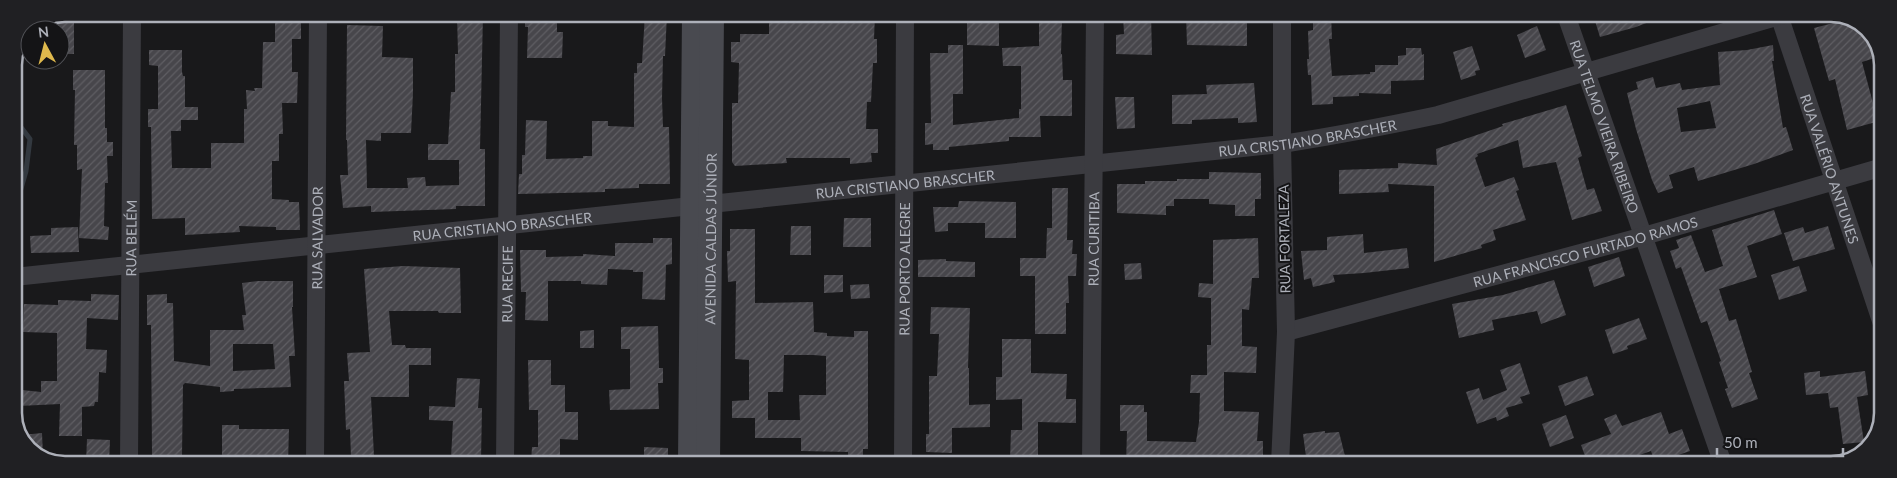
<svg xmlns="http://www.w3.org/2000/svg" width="1897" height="478" font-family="Lato,sans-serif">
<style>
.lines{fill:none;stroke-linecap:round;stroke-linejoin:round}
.stream{stroke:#333940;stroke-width:5}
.building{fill:url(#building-hatch);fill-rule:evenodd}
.minor{stroke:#3b3b40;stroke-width:18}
.secondary{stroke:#494a50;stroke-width:24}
.labels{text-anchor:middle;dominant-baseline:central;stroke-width:4;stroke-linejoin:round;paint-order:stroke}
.street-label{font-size:14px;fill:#adb0b9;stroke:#141416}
.rim{fill:none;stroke:#adb0b9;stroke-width:2.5}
</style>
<defs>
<pattern id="building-hatch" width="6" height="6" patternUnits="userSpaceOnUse" patternTransform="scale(1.25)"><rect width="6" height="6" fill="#47464b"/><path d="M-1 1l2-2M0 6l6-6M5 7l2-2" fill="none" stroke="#5f5e63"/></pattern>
</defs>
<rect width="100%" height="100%" fill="#19191b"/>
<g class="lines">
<path class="stream" d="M14 122H17L30 139 26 171 14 213"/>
</g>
<g class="building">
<path d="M66 14H74V54H60V29H30Z"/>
<path d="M275 14H301V39H292V72H298L297 103H282L283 134H279V161H272V199L289 200V202H299L300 230H276V227L239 226 240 232 185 235V218L152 219 151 127H148V109H158V66L149 65V50H182V72L183 76H185V107H198V120H181V131H171L172 168H211V143H244V109H247L246 90 255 91 254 88H262L263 42H275Z"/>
<path d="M457 14H483L480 149H485V206H456V209L371 212V206L343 208 340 175H348L347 140H346L347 25 383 26 382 57 413 58V93L411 133H381V141L366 140 367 188H408L407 178 425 177 426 186 459 185V160H428V144H448L451 92H455V54H458Z"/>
<path d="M525 14H557V32H563L562 58H527L528 27H525Z"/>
<path d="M645 14H667L665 56H663L662 98 663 127H669L670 184H639V188L605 189V192L518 194 519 174H522V155H525L526 120 547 121 546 159 583 158V156H592V121H608V126L634 127V73H637V63H642Z"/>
<path d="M783 14H875L874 39H877V63H873L871 102H867L866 129H878V153H871L872 162 850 164V158H786L787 163 735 166 732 162V103H738L739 63 731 62V42H740V34H769V17H782Z"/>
<path d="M1123 14H1151L1152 55 1116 54V35L1124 34Z"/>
<path d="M1186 14H1247V46L1187 45Z"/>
<path d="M1313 14H1331L1332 39H1329L1332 76 1370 74V72H1375V65H1398V56L1406 55V48H1421L1422 55 1424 54V80L1391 81V94L1359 93V96L1333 97V104L1312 105 1311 75H1308L1307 59H1309L1308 31 1313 30Z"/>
<path d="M1617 15H1661L1662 17 1636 27 1600 37 1595 21Z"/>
<path d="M967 17 999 18V46L967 45Z"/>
<path d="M1039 18H1062L1061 54H1062L1063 80H1072V116H1040L1041 137H1009V141L949 147V150H933V144L925 145V123H931L930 53H948V45H963V94H953V125L1019 118V109H1021V66H1003L1002 48 1039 46Z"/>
<path d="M1849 19 1870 31 1881 56 1862 62 1873 103 1883 100V120L1847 130 1835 79 1829 81 1814 28Z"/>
<path d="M1537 26 1546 50 1525 58 1517 35Z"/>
<path d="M1773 45 1774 61H1772L1783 128 1786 127 1793 150 1754 164 1698 181 1694 167 1669 175 1673 188 1658 193 1652 180 1636 129 1627 93 1638 89 1636 82 1653 77 1656 88 1680 83 1682 90 1720 85 1718 52 1747 50ZM1710 101 1716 128 1681 132 1677 108Z"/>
<path d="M1472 46 1480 70 1475 71 1476 75 1461 80 1453 52Z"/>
<path d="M73 70H105V128H107V142H113V156H107L108 183H105L104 226 109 227 108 240 79 238 82 169 77 170V145H74L75 90H73Z"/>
<path d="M1254 83 1257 122 1238 123V118L1192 120V124H1172V95L1207 94 1206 85Z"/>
<path d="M1115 97H1134L1135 128 1117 129Z"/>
<path d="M1566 105 1582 156 1578 158 1587 190 1594 188 1602 211 1572 220 1556 162 1523 168 1518 140 1477 154 1478 156 1475 158 1485 187 1514 177 1519 190 1516 191 1526 220 1493 230 1496 240 1481 245 1482 248 1434 262V186L1388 184 1389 192 1339 194V170L1398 168V163L1437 165 1436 149 1503 126 1502 124Z"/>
<path d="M1209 172 1261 173V199H1255V216H1235V205L1209 204V199H1174V206H1166V215L1117 213V184H1145V181H1177V179H1209Z"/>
<path d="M1052 188H1068L1067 240H1073L1072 254H1077L1076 276H1068L1069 303H1066V334H1035V276H1020V258H1046L1047 228H1052Z"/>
<path d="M959 201 1016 202V238H985V223H948V231L935 232 933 207H958Z"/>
<path d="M1774 210 1782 234 1747 246 1757 277 1719 289 1729 321 1736 319 1752 372 1749 373 1758 399 1732 408 1725 389 1728 388 1719 362 1721 361 1707 321 1701 323 1681 267 1676 269 1670 251 1679 248 1676 240 1691 235 1705 272 1723 266 1712 230Z"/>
<path d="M844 218H871V247H843Z"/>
<path d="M791 226H811V255H790Z"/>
<path d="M1828 226 1835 249 1793 261 1784 233 1803 227 1805 233Z"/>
<path d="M78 227 79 252 31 253 30 236 51 235V228Z"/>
<path d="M730 229H755V303L813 302 814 332 827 333V336L854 337V331H868V449H863V464H848V452L801 451V438H755V418H732V401L749 400V360L735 359 736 281 728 282 727 251H730ZM784 355H813L826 356V395H799L800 420H768V392H783Z"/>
<path d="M1363 234 1364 253 1407 248 1409 268 1364 273 1333 275 1335 282 1313 287 1311 278 1304 280 1301 251 1327 250V237Z"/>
<path d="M653 238H672V264L666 265 665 300 642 299 643 272H633V270L608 269 607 285 581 284V281H548V321L525 320 526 292H521L520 250H546V257L583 256V254L615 256V243H653Z"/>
<path d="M1258 238 1259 278H1252L1249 310 1242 309V346L1257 347 1256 373 1224 372V411L1259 412 1257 441H1263V459L1227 458V464H1201V459L1144 457V464H1126L1127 431H1120V405H1144V412H1147V441L1196 442 1199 422 1200 393H1190L1191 375H1207V345H1211V298L1198 297 1199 283 1213 284V240Z"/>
<path d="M1619 257 1625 276 1594 287 1588 267Z"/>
<path d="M946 259V261L975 262V277H918V260Z"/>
<path d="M1141 263 1142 279 1125 280 1124 264Z"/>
<path d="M403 266 460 268 461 313H439L438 311H389L392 345H405L406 348H431V365H409V397H371L374 456 351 457 350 429 346 430 344 381H349L347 353 370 352 364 269Z"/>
<path d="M1799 266 1807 291 1779 300 1771 275Z"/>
<path d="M824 275H843V292L824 293Z"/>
<path d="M1554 280 1566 315 1541 324 1537 311 1492 320 1494 330 1459 338 1452 304 1503 295Z"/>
<path d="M258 281H293V307H292L295 356H289L291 387 234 389V391L220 392V387L185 383 183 385 182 455H152L151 325H147V295L167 294V303H173L174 361 210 366V330H244L242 315H246L242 283ZM233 344H273L275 369 233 371Z"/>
<path d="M869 284 870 298 851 299 850 285Z"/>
<path d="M91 294 119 295 118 320 87 318 86 349 107 350 106 373 99 372 98 402H95L94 406 82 407V436H59L60 404 19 406 22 390 41 392V381H57V333L23 332 24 304 58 305V300L91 301Z"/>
<path d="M931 307 970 308 968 368H969V405L990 404V427L952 428V453L926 452V434H929V376H937L939 334H930Z"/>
<path d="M1639 318 1647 339 1627 346 1628 349 1613 354 1605 330Z"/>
<path d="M658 326 659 368H663V383H658L659 409 610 410 609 390 630 389V349H621V327Z"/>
<path d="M594 330V348H580V331Z"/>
<path d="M1002 339H1031V373L1067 374 1066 399H1076V423L1038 422V460H1010L1011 430H1022V399L996 400V377H1002Z"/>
<path d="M528 360H551V385H565V412H578V440L560 439V463H531L532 447H538V410H529Z"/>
<path d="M1520 363 1530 394 1520 397 1523 403 1506 408 1509 416 1497 421 1496 417 1477 424 1466 392 1479 388 1483 400 1507 390 1500 370Z"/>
<path d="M1820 371V377L1865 371 1868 395 1857 397 1864 442 1843 444 1838 407 1830 408 1828 393 1806 395 1804 373Z"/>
<path d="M1587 376 1594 395 1565 406 1558 386Z"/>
<path d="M457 378 480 379 478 408H482L481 460 451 458 453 421 429 420V406L455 407Z"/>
<path d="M1661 412 1669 434 1682 429 1690 451 1655 463 1651 451 1614 464H1588L1581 445 1611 434 1604 419 1616 414 1622 426Z"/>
<path d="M1566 415 1574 438 1550 447 1542 424Z"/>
<path d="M222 425H239V429H289L288 463H247V456L222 457Z"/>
<path d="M1325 431V433L1339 432 1347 464H1307L1303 434Z"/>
<path d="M42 433 43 456 27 447 22 435Z"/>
<path d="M87 439 110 440 109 463H86Z"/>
<path d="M644 447 668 448V464H644Z"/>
</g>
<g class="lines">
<g class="minor">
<path id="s1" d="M1566 15 1723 464"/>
<path id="s2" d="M1779 15 1882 324"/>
<path id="s3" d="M14 277 1282 144C1334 136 1386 126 1438 115L1783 15"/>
<path id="s4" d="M1286 332 1644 236 1883 167"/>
<path id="s5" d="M129 463 132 14"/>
<path id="s6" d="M315 463 318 14"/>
<path id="s7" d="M505 463 509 14"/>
<path id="s8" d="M903 464 905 14"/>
<path id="s9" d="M1091 464 1095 14"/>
<path d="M1280 464 1286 332 1282 144V14"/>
</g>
<g class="secondary">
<path d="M690 464 694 14"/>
<path id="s10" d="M708 464 712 14"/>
</g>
</g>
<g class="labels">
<g class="street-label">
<text stroke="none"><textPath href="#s1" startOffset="118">RUA TELMO VIEIRA RIBEIRO</textPath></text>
<text stroke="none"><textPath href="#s3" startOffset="1301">RUA CRISTIANO BRASCHER</textPath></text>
<text stroke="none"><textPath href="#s2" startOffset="162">RUA VALÉRIO ANTUNES</textPath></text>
<text stroke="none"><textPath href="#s3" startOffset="896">RUA CRISTIANO BRASCHER</textPath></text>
<text stroke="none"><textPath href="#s3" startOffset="491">RUA CRISTIANO BRASCHER</textPath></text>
<text stroke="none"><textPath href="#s5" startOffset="225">RUA BELÉM</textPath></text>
<text stroke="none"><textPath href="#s6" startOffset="225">RUA SALVADOR</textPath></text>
<text stroke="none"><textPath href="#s10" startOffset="225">AVENIDA CALDAS JÚNIOR</textPath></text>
<text stroke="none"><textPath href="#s9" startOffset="225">RUA CURITIBA</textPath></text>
<text transform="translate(1284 239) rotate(-91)">RUA FORTALEZA</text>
<text stroke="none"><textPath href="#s4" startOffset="310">RUA FRANCISCO FURTADO RAMOS</textPath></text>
<text stroke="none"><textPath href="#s8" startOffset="195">RUA PORTO ALEGRE</textPath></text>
<text stroke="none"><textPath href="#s7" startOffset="179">RUA RECIFE</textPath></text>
</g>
</g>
<path d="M0 0H1897V478H0ZM65 22H1831A43 43 0 0 1 1874 65V413A43 43 0 0 1 1831 456H65A43 43 0 0 1 22 413V65A43 43 0 0 1 65 22Z" fill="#202023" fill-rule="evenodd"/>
<path class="rim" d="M65 22H1831A43 43 0 0 1 1874 65V413A43 43 0 0 1 1831 456H65A43 43 0 0 1 22 413V65A43 43 0 0 1 65 22Z"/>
<g transform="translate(45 45) rotate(353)"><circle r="24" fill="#141416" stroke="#515257"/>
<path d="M0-4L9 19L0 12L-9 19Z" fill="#dfb94d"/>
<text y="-8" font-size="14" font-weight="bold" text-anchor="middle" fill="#adb0b9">N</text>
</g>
<path d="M1717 448v8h126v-8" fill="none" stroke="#adb0b9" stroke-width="2.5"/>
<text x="1724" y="448" font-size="15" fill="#adb0b9" stroke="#141416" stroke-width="4" paint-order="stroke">50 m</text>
</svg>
